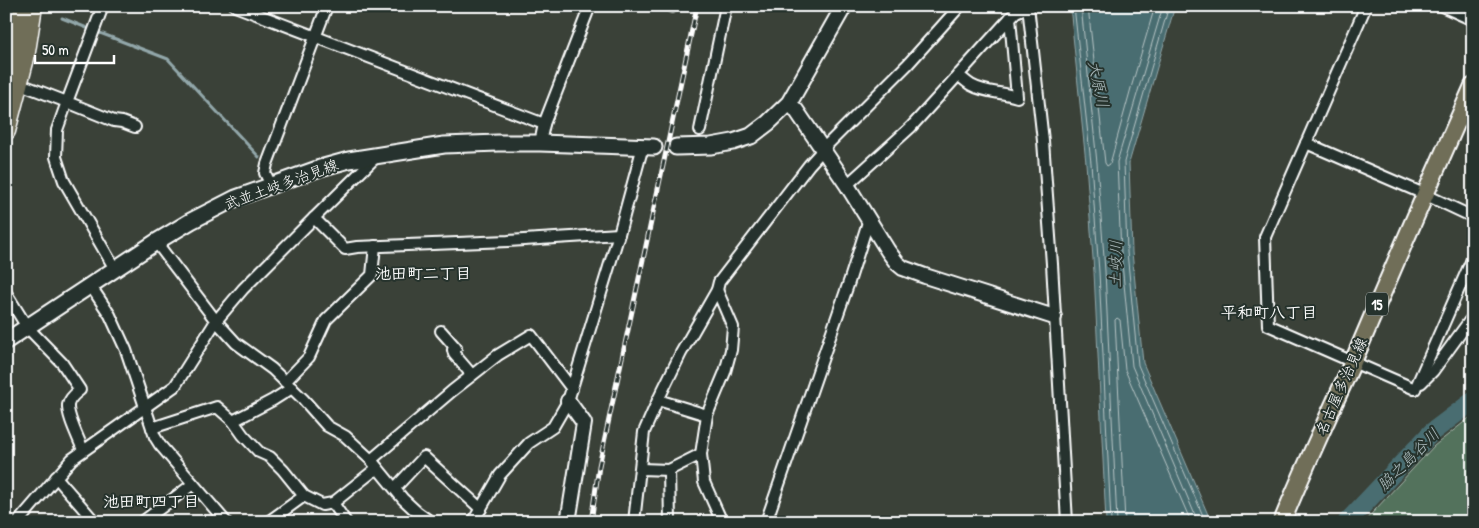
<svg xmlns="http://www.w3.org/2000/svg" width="1479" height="528" font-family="'Patrick Hand','Klee One',sans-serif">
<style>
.green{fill:#52725c;stroke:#a8b8ae}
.water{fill:#4a6d71;stroke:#92a7aa}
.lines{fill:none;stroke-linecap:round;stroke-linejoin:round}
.shore{stroke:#b7c5c6;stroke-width:1}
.stream{stroke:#92a7aa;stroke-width:3}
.river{stroke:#4a6d71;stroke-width:19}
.minor-casing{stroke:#fff;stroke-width:14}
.tertiary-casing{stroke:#fff;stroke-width:18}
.secondary-casing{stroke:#fff;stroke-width:19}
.primary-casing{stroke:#fff;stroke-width:20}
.trunk-casing{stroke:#fff;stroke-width:21}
.minor{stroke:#26332d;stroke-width:10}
.tertiary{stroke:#26332d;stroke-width:14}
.secondary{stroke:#26332d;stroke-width:15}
.primary{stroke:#706e59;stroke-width:16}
.trunk{stroke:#706e59;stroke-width:18}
.rail-casing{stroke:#fff;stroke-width:5}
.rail{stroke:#26332d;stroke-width:3;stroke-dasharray:9;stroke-linecap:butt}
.labels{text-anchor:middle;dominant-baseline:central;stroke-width:4;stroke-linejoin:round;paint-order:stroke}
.shield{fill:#26332d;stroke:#bec2c0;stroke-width:1}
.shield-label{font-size:14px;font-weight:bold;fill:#fff}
.street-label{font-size:15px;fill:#fff;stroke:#26332d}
.water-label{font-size:16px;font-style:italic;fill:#aebdbf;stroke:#26332d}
.neighbourhood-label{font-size:16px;font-weight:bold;fill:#fff;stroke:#26332d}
</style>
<rect width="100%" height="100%" fill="#3a4138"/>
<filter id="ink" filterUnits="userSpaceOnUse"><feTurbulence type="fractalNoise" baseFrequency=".02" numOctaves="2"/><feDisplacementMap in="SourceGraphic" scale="10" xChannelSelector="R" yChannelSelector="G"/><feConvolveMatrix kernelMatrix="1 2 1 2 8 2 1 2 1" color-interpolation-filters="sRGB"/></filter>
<g filter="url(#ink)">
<path class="green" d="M1473 415V522H1364L1434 446Z"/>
<path class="water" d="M1070 6H1175L1129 163 1132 252 1143 363 1209 517V522H1106L1094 272 1086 163Z"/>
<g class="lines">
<g class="shore">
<path d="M1074 6 1091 163 1099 272 1111 522"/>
<path d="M1081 6 1097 163 1105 271 1117 522"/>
<path d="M1088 6 1105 163 1107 166 1110 164 1131 88 1155 6"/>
<path d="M1163 6 1117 162 1121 253 1132 366 1198 522"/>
<path d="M1169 6 1124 162 1127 252 1138 365 1204 518V522"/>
<path d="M1125 522 1115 320 1117 318 1120 320 1125 370 1191 522"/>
</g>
<g class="stream">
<path d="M62 18 87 28"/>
<path d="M100 33 168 59 259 157"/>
</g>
<path class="river" d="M1347 522 1432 432 1473 401"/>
<defs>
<g id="minor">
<path d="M103 6 67 102 114 121 122 122 135 127"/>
<path d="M235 6 544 124"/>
<path d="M670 6 672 7"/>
<path d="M1028 6 1043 141 1052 264 1067 522"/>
<path d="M1366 6 1265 237 1268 325 1415 389"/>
<path d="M1442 6 1473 20"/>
<path d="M958 75C962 78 966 82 971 85 985 93 1003 92 1017 97L1010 18"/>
<path d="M28 87 67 102 57 130 56 157 64 181 115 269"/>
<path d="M700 130 726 6"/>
<path d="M540 143 544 124 590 6"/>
<path d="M1306 143 1424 194 1473 217"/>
<path d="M377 156 314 218 345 249 357 247 508 241 619 234"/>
<path d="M271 185 265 173 267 164 327 6"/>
<path d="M847 185 911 127 1010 18 1016 12 1028 7"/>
<path d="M156 242 216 321 236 343 272 369 303 399 327 426 345 436 371 460 403 499 417 512 431 522"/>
<path d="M90 285 110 315 126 350 155 437 160 445 226 522"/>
<path d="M717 290 733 327 731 350 725 372 707 415 701 454 704 482 722 522"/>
<path d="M6 293 27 327 62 363 80 390C76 393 69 399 68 405 67 416 79 439 83 450"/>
<path d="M441 331 456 348 453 350 454 354 472 375"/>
<path d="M285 382 309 357 326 320 372 275 375 246"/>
<path d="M1421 383 1433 371 1473 316"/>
<path d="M1415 389 1473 257"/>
<path d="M658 400 707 415"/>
<path d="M233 421 273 400 292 388"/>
<path d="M152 428 217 407 233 421 243 435 259 452 270 457 283 470 304 496 322 505 333 503 377 468"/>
<path d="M371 460 452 391 498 355 531 335 572 389"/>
<path d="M641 469 669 470 701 454"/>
<path d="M669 470 670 522"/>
<path d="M56 477 95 522"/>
<path d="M395 488 424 457 481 509"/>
<path d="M333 503 346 522"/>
<path d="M18 522 72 459 175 386 216 321 243 289 314 218"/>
<path d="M142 522 193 484"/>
<path d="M268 522 304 496"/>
<path d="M473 522 500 475 529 443 553 427 568 401 619 234 643 146"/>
<path d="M634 522 644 432 658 400 681 353 717 290 719 282 809 165 828 144 908 64 960 6"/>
<path d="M766 522 849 282 869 219"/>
</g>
<g id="tertiary">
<path d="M789 103 796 110 847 185 888 251 897 263 903 268 925 276 1054 317"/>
<path d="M568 522 584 423 568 401"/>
</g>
<g id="secondary">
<path d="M676 147 711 146 733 142 751 136 768 123 789 103 844 6"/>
<path d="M6 341 156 242 191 221 236 198 320 168 349 160 444 145 498 143H540L654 147"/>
</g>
<path id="primary" d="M1282 522C1304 468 1329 415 1353 362 1392 270 1432 178 1473 86"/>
<g id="trunk">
<path d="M6 77 14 42 18 6"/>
<path d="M6 131 25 58 33 6"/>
</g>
</defs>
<use href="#minor" class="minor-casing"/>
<use href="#tertiary" class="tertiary-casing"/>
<use href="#secondary" class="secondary-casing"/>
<use href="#primary" class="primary-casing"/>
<use href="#trunk" class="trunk-casing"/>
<use href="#minor" class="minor"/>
<use href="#tertiary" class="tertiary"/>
<use href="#secondary" class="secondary"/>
<use href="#primary" class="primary"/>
<use href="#trunk" class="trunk"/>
<defs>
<path id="rail" d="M591 522 599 466 697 6"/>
</defs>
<use href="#rail" class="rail-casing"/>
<use href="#rail" class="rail"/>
</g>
</g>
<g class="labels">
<rect class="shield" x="1366" y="292.5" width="22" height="23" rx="4"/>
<g class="shield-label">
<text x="1377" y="304">15</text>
</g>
<g class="street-label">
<text transform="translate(281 184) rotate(-20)">武並土岐多治見線</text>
<text transform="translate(1341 386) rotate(-66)">名古屋多治見線</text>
</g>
<g class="water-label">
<text transform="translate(1099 84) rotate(78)">大原川</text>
<text transform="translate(1115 264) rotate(-89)">土岐川</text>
<text transform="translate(1408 459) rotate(-45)">脇之島谷川</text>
</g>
<g class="neighbourhood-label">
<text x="423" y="273">池田町二丁目</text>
<text x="1269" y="312">平和町八丁目</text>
<text x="151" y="501">池田町四丁目</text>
</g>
</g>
<rect width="1479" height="528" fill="none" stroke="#26332d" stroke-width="25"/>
<rect x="12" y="12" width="1454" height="503" fill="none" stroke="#fff" stroke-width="2" filter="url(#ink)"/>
<path d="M35 55v8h79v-8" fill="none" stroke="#ffffff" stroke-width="2.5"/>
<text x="42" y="55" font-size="15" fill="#ffffff" stroke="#26332d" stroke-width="4" paint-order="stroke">50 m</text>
</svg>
